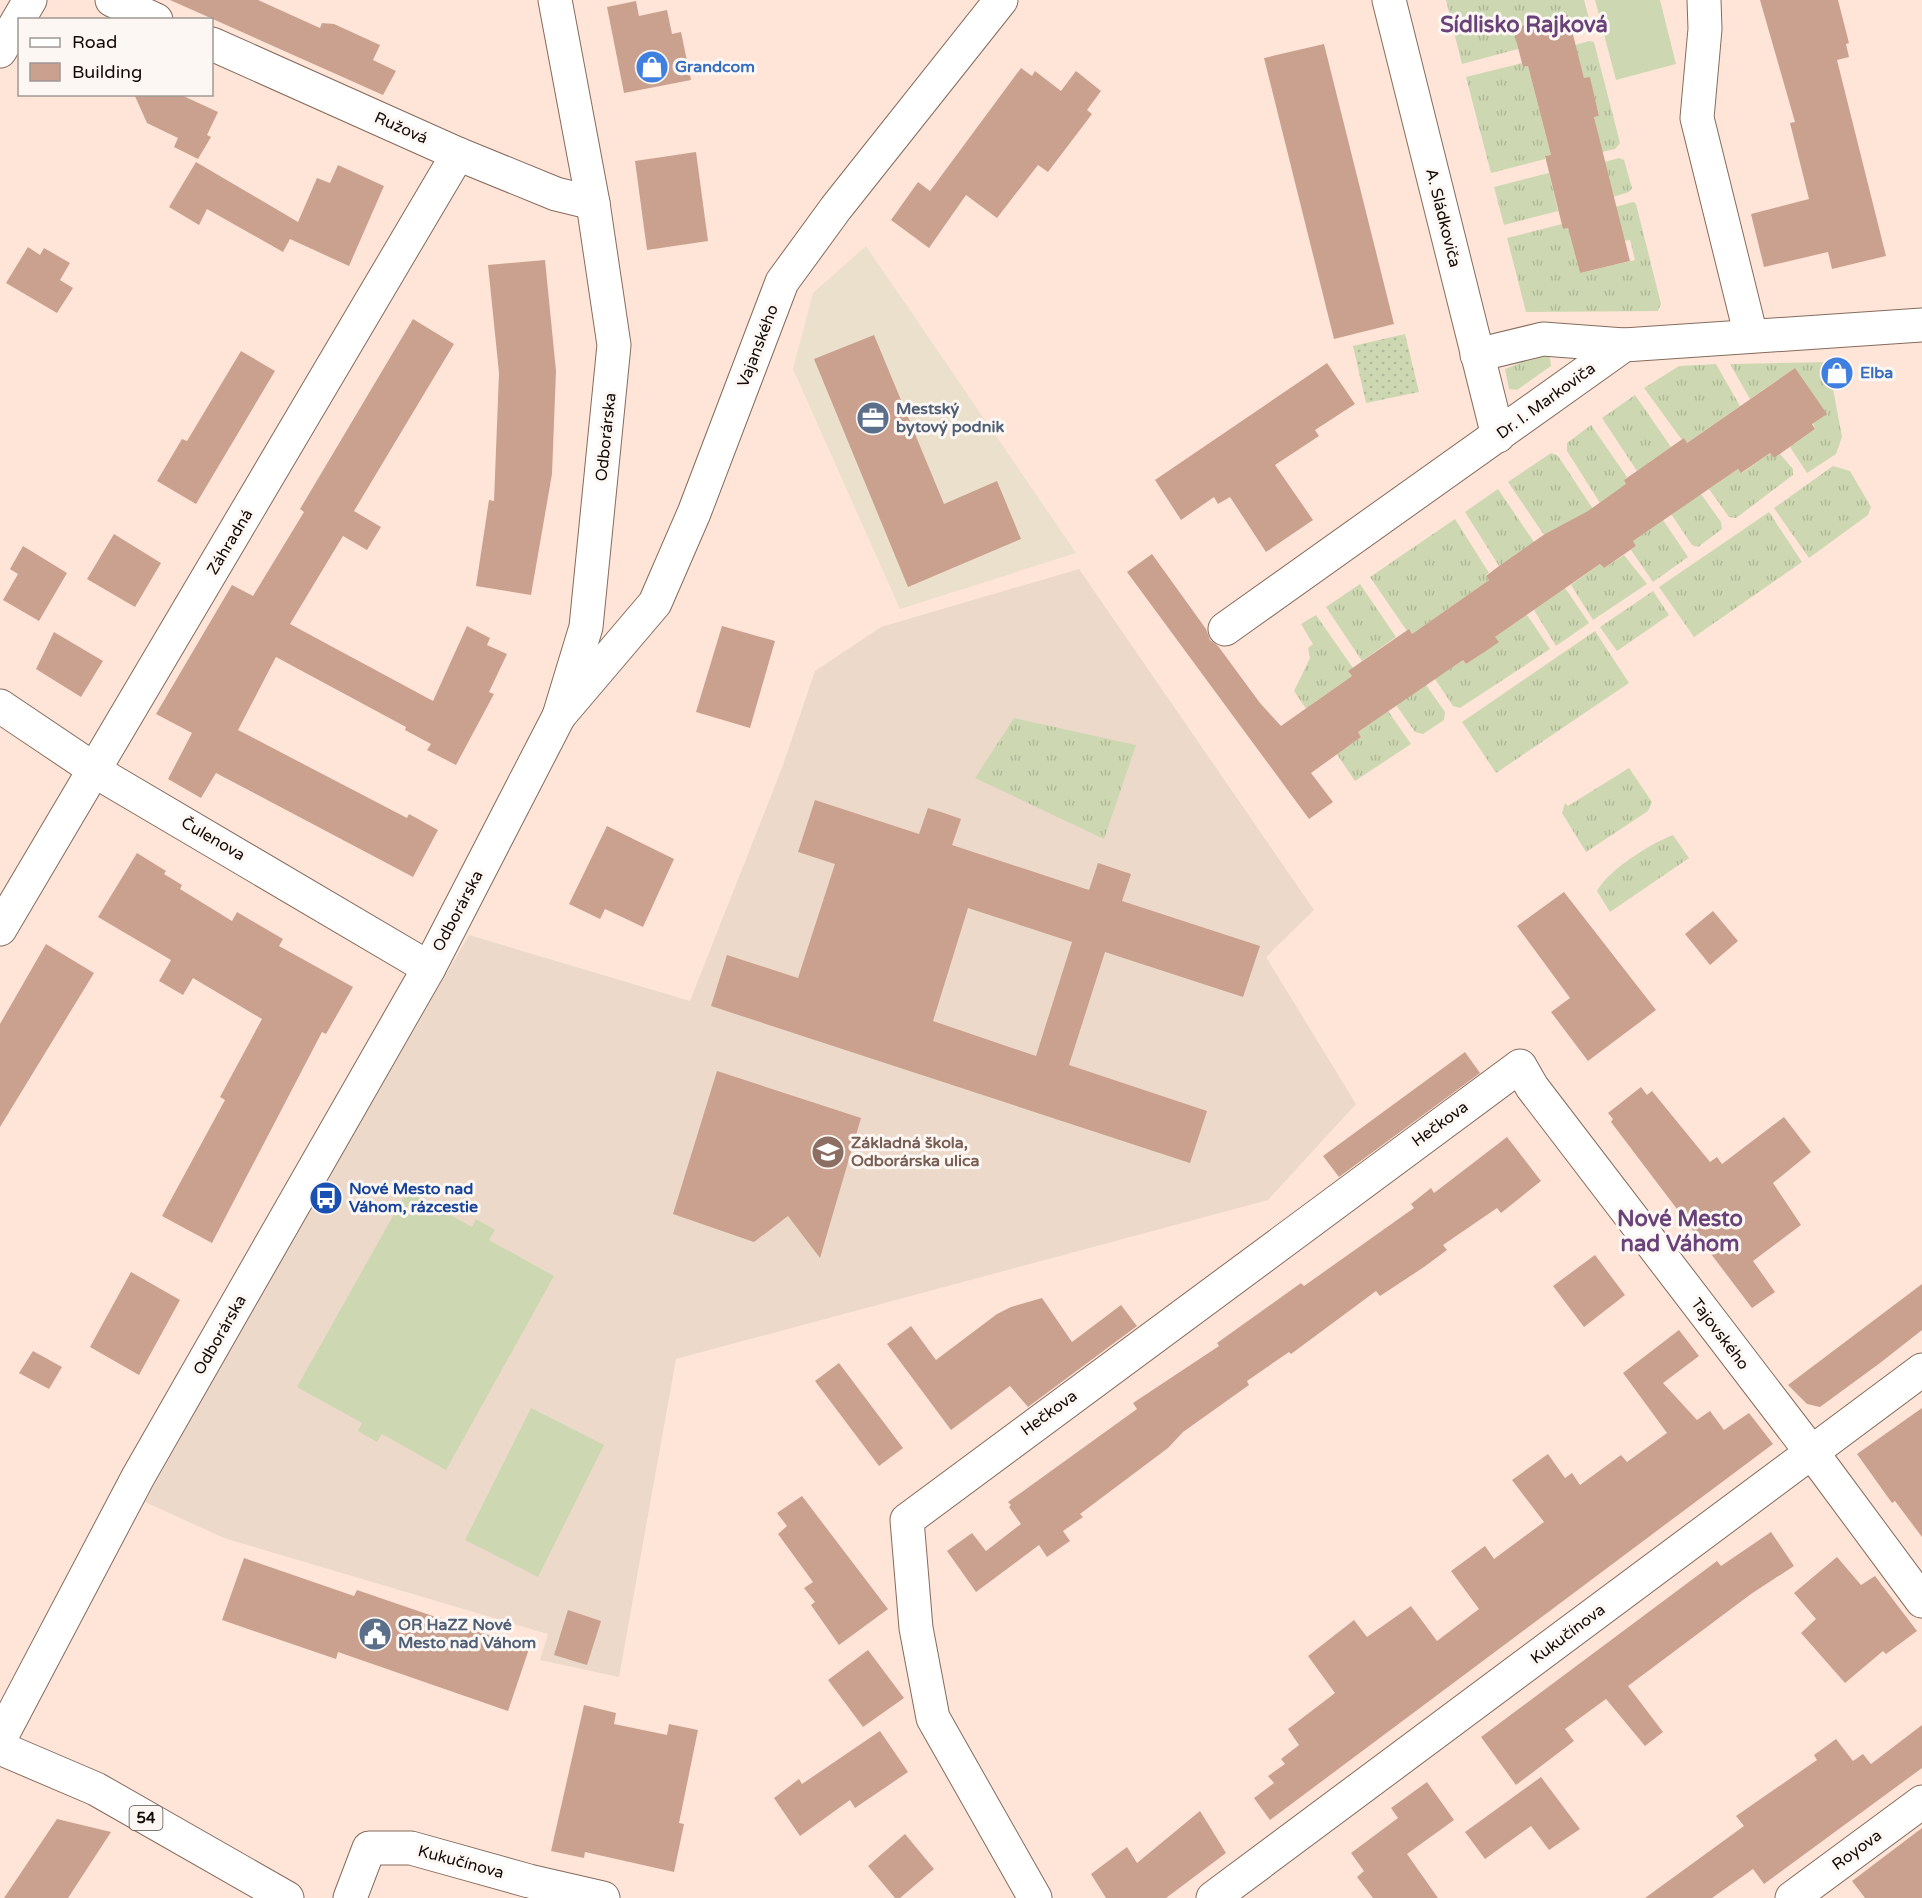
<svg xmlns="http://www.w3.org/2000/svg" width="1922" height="1898" font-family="'Varela Round',sans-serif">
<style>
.commercial{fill:#eae0cb}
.education{fill:#ecd9c9}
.grass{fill:url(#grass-tufts)}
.park{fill:url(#park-dots)}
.garden{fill:#cdd8b2}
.building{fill:#caa18e;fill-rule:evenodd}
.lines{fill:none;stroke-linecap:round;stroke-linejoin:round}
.minor-casing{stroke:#866b5c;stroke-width:35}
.major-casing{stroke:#866b5c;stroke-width:35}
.minor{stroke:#fff;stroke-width:33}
.major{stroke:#fff;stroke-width:33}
.labels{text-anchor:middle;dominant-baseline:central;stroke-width:6;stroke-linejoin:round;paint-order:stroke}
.shield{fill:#fdf7f3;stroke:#58504c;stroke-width:1.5}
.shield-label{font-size:15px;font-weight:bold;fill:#120905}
.shop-label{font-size:16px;font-weight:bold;fill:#366cbe;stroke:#fdf7f3;text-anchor:start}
.street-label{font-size:16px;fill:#120905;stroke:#fdf7f3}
.service-label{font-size:16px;font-weight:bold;fill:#4e5e75;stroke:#fdf7f3;text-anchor:start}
.education-label{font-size:16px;font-weight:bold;fill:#785e54;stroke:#fdf7f3;text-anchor:start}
.transit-label{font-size:16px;font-weight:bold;fill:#164399;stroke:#fdf7f3;text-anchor:start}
.district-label{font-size:22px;font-weight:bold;fill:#6a427a;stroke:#fdf7f3}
</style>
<defs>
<pattern id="grass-tufts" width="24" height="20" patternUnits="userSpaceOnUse" patternTransform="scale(1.5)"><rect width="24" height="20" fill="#cdd8b2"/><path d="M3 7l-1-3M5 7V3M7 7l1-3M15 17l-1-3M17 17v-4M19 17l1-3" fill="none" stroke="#afb898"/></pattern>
<pattern id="park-dots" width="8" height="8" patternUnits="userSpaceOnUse" patternTransform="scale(1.5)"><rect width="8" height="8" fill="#cdd8b2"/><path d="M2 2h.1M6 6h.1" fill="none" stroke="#afb898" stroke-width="1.8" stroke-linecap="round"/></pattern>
</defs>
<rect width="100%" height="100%" fill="#fee5d8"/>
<path class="commercial" d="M866 246 1076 553 900 609 793 369 813 293Z"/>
<path class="education" d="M1079 569 1314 910 1266 957 1356 1104 1268 1200 676 1359 619 1677 540 1660 548 1634 224 1538 145 1502 244 1324 469 935 690 1001 782 768 815 671 881 627Z"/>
<g class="grass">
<path d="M1446 0H1584L1591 26 1588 31 1573 35 1568 15 1518 49 1462 64Z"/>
<path d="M1589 41 1594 42 1620 143 1615 149 1602 152 1594 117 1599 116 1590 78H1584L1575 45Z"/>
<path d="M1522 63 1523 67 1528 66 1551 155 1545 156V159L1491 173 1466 77Z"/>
<path d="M1619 158 1624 160 1632 188 1629 192 1613 197 1604 162Z"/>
<path d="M1549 173 1558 211 1504 225 1494 187Z"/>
<path d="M1633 202 1636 204 1661 304 1658 311 1526 312 1507 238 1562 224 1563 229 1568 228 1580 273 1635 260 1630 240 1624 241 1615 207Z"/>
<path d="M1544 353 1550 358 1551 366 1517 390 1509 389 1505 369Z"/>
<path d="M1828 362 1842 437 1836 454 1807 473 1790 447 1815 429 1795 368 1750 399 1730 364Z"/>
<path d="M1716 364 1740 406 1687 443 1684 438 1682 440 1644 388 1679 366Z"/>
<path d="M1635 395 1671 447 1637 471 1602 418Z"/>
<path d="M1591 425 1627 477 1624 480 1627 485 1600 503 1567 451V443Z"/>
<path d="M1551 453 1558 456 1593 509 1544 535 1508 482Z"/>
<path d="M1770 453 1774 458 1780 454 1793 469V475L1736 518 1729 517 1709 489 1738 469 1742 473Z"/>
<path d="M1833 466 1850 471 1871 507 1868 515 1809 558 1774 508Z"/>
<path d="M1498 489 1534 542 1499 566 1465 512Z"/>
<path d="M1701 494 1721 522 1722 529 1698 547 1692 545 1671 514Z"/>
<path d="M1769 512 1802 562 1694 637 1659 587Z"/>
<path d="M1455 519 1489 573 1486 575 1489 580 1412 634 1407 631 1370 577Z"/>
<path d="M1663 520 1688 557 1653 582 1631 550 1636 546 1633 541Z"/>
<path d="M1624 555 1647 584 1593 620 1571 585 1600 564 1604 568Z"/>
<path d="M1360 584 1396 637 1362 661 1326 607Z"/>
<path d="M1565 588 1589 623 1556 646 1534 610Z"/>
<path d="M1653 591 1669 615 1617 651 1600 627Z"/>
<path d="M1316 615 1353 668 1348 671 1352 676 1312 704 1344 749 1361 737 1358 732 1388 711 1411 744 1355 781 1294 691 1310 658 1308 648 1313 644 1301 624Z"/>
<path d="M1527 615 1550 649 1460 708 1453 706 1435 679 1463 660 1466 664 1483 653 1495 637Z"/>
<path d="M1595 631 1629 683 1496 773 1462 722Z"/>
<path d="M1426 685 1445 712 1444 720 1423 734 1415 732 1396 705Z"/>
<path d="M1014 718 1136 745 1104 839 975 778Z"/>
<path d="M1629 768 1652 802 1648 811 1586 852 1562 813 1565 803 1568 806Z"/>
<path d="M1673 835 1689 858 1610 912 1597 891C1607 871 1651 843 1673 835Z"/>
</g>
<path class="park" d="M1405 334 1419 392 1366 403 1353 346Z"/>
<g class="garden">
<path d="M1595 0H1660L1676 64 1616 80Z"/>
<path d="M407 1191 472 1227 476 1219 495 1230 489 1240 554 1276 446 1470 382 1434 377 1442 358 1431 362 1423 297 1387Z"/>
<path d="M531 1408 604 1445 538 1577 465 1540Z"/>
</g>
<g class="building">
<path d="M170 0H258L320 28 322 23 334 24 380 45 373 60 396 71 383 95Z"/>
<path d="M1760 0H1838L1849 43 1846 44 1849 57 1837 60 1886 256 1832 269 1828 252 1764 267 1751 214 1809 199 1790 123 1795 122Z"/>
<path d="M636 1 639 16 667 10 672 34 681 32 691 80 624 93 607 7Z"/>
<path d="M1568 15 1584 78 1590 77 1599 116 1594 117 1630 261 1580 273 1568 228 1563 229 1545 156 1551 155 1528 66 1523 67 1513 28Z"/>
<path d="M1324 44 1394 324 1334 339 1264 58Z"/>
<path d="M1021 68 1032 76 1035 71 1061 91 1076 71 1101 91 1087 110 1092 114 1048 172 1038 165 997 218 966 195 929 248 891 220 918 182 930 191Z"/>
<path d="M134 94H179L218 112 207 135 211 137 198 159 174 147 178 138 147 123Z"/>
<path d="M696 152 708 241 647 250 635 161Z"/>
<path d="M196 162 298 222 317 178 330 183 338 165 384 186 349 266 290 239 283 252 207 209 199 225 169 207Z"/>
<path d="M28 247 40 255 44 248 70 263 60 280 73 288 57 313 6 283Z"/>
<path d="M545 260 556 371 552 474 531 595 476 586 489 500 494 501 499 373 488 265Z"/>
<path d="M413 319 454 344 354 511 381 527 367 550 343 536 290 624 433 701 467 626 490 638 487 645 507 654 489 692 494 694 456 765 427 750 431 744 405 730 406 727 276 657 238 730 407 818 409 814 438 830 413 877 216 773 201 798 168 779 192 733 156 714 232 585 253 596 304 512 300 509Z"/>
<path d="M874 335 944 504 997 481 1021 539 908 587 814 359Z"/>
<path d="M241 351 275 371 196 504 157 481 182 439 187 441Z"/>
<path d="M1327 363 1355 404 1315 430 1319 436 1275 465 1313 520 1266 552 1230 497 1218 504 1214 497 1181 520 1155 480Z"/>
<path d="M1795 368 1827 414 1812 424 1815 429 1774 458 1770 453 1741 473 1738 469 1633 541 1636 546 1604 568 1600 564 1495 637 1499 642 1483 653 1466 664 1463 660 1358 732 1361 737 1311 773 1333 802 1309 819 1127 572 1152 554 1206 629 1210 640 1218 646 1260 703 1281 726 1352 676 1348 671 1409 629 1412 634 1489 580 1486 576 1499 566 1545 534 1588 511 1626 484 1624 480 1671 447 1684 438 1687 443Z"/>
<path d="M114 534 161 563 135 607 87 579Z"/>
<path d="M23 546 67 573 39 621 3 600 18 574 10 569Z"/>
<path d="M722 626 775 641 750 728 696 712Z"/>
<path d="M54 632 103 661 81 697 36 669Z"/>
<path d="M815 800 919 834 928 808 944 813 961 819 952 845 1089 890 1098 863 1131 874 1122 901 1260 946 1243 997 1105 952 1069 1065 1207 1111 1190 1163 711 1006 727 955 798 978 835 864 798 852ZM968 908 1072 942 1036 1056 933 1021Z"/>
<path d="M607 826 674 859 643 927 605 909 600 919 569 904Z"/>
<path d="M137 853 166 871 164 874 182 885 180 889 232 921 237 912 283 939 279 946 353 987 326 1034 322 1032 212 1243 162 1216 225 1100 220 1097 262 1019 193 978 183 995 159 981 171 960 98 917Z"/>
<path d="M1564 892 1656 1010 1588 1061 1551 1012 1570 998 1517 926Z"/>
<path d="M1713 911 1738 941 1710 965 1685 934Z"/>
<path d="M46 944 94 973 0 1127V1024Z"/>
<path d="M1465 1052 1480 1073 1339 1177 1323 1156Z"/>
<path d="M717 1071 861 1118 820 1258 788 1216 754 1242 673 1214Z"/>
<path d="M1641 1087 1647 1095 1652 1091 1710 1162 1717 1157 1722 1164 1784 1117 1811 1152 1773 1183 1801 1225 1753 1261 1775 1292 1752 1308 1611 1122 1613 1119 1608 1113Z"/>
<path d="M1507 1137 1541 1181 1501 1213 1497 1208 1443 1245 1447 1250 1424 1267 1380 1296 1376 1291 1291 1354 1289 1352 1247 1381 1249 1385 1183 1432 1168 1448 1080 1514 1083 1517 1063 1531 1070 1541 1047 1557 1039 1545 976 1592 947 1551 972 1533 986 1551 1021 1524 1009 1507 1011 1505 1008 1502 1137 1409 1133 1403 1219 1346 1217 1343 1301 1283 1304 1286 1414 1208 1411 1204 1431 1188 1434 1193Z"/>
<path d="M1595 1255 1625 1295 1584 1327 1553 1286Z"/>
<path d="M131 1272 180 1300 139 1375 90 1347Z"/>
<path d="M1922 1284V1330L1880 1363 1820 1407 1807 1404 1788 1385Z"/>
<path d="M1042 1298 1072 1342 1121 1305 1137 1326 1028 1407 1010 1386 951 1430 887 1344 911 1326 936 1360 997 1314 1011 1307Z"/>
<path d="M1679 1330 1699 1356 1663 1383 1697 1420 1710 1411 1724 1430 1749 1413 1773 1444 1270 1820 1254 1798 1274 1783 1268 1776 1285 1764 1281 1759 1299 1745 1288 1729 1335 1693 1308 1656 1354 1620 1367 1637 1411 1606 1437 1641 1479 1609 1451 1571 1485 1546 1494 1559 1544 1522 1512 1480 1548 1454 1565 1478 1572 1473 1580 1485 1621 1455 1627 1462 1667 1433 1623 1373Z"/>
<path d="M33 1351 62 1367 49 1389 19 1373Z"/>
<path d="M839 1363 903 1448 879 1466 815 1381Z"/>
<path d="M1922 1408V1537L1895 1501 1892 1503 1857 1454Z"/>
<path d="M802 1496 888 1609 839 1645 811 1605 815 1602 804 1588 813 1582 778 1534 787 1526 777 1513Z"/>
<path d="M1771 1532 1794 1566 1751 1594 1628 1686 1663 1732 1645 1746 1606 1699 1565 1729 1574 1741 1516 1785 1481 1737 1717 1561 1721 1566Z"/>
<path d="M1837 1557 1861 1585 1875 1576 1917 1631 1886 1654 1883 1651 1845 1683 1801 1633 1816 1619 1794 1593Z"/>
<path d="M244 1558 354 1596 357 1590 529 1649 508 1711 338 1652 336 1659 222 1620Z"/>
<path d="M568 1610 601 1621 587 1665 554 1655Z"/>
<path d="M868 1650 904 1698 863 1727 828 1680Z"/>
<path d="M584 1705 616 1713 614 1724 667 1735 669 1724 698 1730 679 1823 684 1824 674 1872 585 1852 584 1858 551 1851Z"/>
<path d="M1922 1725V1768L1764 1884 1753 1869 1712 1898H1645L1744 1826 1736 1816 1817 1760 1814 1755 1836 1739 1853 1761 1863 1754 1871 1764Z"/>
<path d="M880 1731 908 1772 855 1808 850 1800 800 1836 774 1798 799 1779 802 1784Z"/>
<path d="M1541 1777 1580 1829 1549 1850 1531 1826 1485 1859 1465 1832Z"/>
<path d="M1427 1782 1454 1820 1407 1854 1438 1898H1373L1357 1877 1364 1871 1351 1853 1398 1818 1391 1808Z"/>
<path d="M1200 1811 1226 1853 1166 1898H1106L1091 1874 1127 1847 1137 1863Z"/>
<path d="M57 1819 111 1832 68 1898H4Z"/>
<path d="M1922 1828V1898H1865L1852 1881Z"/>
<path d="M905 1834 934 1869 900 1898H895L868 1866Z"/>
</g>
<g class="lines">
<defs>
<g id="minor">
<path d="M112 0 156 20"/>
<path d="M1389 0 1498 436"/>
<path d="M1704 0 1705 29 1697 118 1751 336"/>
<path d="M212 44 458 154 556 194 593 203"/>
<path d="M0 51 30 0"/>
<path d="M1477 355 1543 339 1624 345"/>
<path d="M1225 629 1624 345 1922 325"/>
<path d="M0 706 110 780 429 968"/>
<path d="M559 716 655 603 694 513 782 282 836 208 1001 0"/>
<path d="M0 929 458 154"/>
<path d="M350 1898 369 1848H411L529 1881 603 1898"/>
<path d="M1035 1898 933 1718 916 1628 907 1520 1520 1066 1532 1087 1825 1470 1922 1601"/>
<path d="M1213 1898 1922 1370"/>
<path d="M1792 1898 1922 1802"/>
</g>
<g id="major">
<path d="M0 1739 138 1477 429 968 559 716 586 627 614 345 593 203 555 0"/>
<path d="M0 1748 96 1789 287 1898"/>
</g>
</defs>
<use href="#minor" class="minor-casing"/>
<use href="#major" class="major-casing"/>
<use href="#minor" class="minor"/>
<use href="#major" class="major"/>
</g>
<defs>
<symbol id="shop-disc" viewBox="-11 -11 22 22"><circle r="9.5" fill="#3f7fe0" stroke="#fdf7f3"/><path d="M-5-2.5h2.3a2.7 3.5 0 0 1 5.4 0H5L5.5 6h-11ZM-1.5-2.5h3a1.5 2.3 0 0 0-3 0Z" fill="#fff"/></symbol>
<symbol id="office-disc" viewBox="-11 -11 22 22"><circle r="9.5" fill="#5c6f8a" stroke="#fdf7f3"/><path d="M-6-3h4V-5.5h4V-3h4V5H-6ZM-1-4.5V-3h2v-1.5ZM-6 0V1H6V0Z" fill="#fff"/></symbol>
<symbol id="school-disc" viewBox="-11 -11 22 22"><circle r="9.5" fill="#8d6e63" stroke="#fdf7f3"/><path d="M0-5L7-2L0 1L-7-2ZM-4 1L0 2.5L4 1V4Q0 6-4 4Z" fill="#fff"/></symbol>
<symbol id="bus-disc" viewBox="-11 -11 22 22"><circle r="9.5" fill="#1a4fb4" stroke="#fdf7f3"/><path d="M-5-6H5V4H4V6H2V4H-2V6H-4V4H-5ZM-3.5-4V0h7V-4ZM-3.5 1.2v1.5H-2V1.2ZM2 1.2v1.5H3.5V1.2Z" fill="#fff"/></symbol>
<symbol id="civic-disc" viewBox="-11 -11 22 22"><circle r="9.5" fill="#5c6f8a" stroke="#fdf7f3"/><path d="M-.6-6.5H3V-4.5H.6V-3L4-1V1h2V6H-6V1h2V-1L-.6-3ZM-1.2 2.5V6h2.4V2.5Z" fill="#fff"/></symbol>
</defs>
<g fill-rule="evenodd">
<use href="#shop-disc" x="633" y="48" width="38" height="38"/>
<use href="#shop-disc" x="1818" y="354" width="38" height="38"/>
<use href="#office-disc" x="854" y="399" width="38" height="38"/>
<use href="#school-disc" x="809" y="1133" width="38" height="38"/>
<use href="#bus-disc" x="307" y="1179" width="38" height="38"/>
<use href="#civic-disc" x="356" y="1615" width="38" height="38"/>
</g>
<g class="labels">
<rect class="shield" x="129.5" y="1806" width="33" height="24" rx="4.5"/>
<g class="shield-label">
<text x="146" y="1818">54</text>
</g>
<g class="shop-label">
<text x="675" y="67">Grandcom</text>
<text x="1860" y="373">Elba</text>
</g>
<g class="street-label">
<text transform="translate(401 128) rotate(24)">Ružová</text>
<text transform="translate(1443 218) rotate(76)">A. Sládkoviča</text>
<text transform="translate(758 346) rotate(-69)">Vajanského</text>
<text transform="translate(1546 401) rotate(-36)">Dr. I. Markoviča</text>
<text transform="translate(606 437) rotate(-84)">Odborárska</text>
<text transform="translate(230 542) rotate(-59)">Záhradná</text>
<text transform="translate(213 839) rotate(30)">Čulenova</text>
<text transform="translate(458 911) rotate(-62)">Odborárska</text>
<text transform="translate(1440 1124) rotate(-36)">Hečkova</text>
<text transform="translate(1720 1334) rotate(53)">Tajovského</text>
<text transform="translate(220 1335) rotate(-60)">Odborárska</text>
<text transform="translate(1049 1413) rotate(-36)">Hečkova</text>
<text transform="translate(1568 1634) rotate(-37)">Kukučínova</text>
<text transform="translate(1857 1850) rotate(-36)">Royova</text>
<text transform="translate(461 1862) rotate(15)">Kukučínova</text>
</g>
<g class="service-label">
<text x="896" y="409">Mestský<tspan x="896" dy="18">bytový podnik</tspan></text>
<text x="398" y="1625">OR HaZZ Nové<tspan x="398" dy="18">Mesto nad Váhom</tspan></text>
</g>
<g class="education-label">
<text x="851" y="1143">Základná škola,<tspan x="851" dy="18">Odborárska ulica</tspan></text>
</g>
<g class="transit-label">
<text x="349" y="1189">Nové Mesto nad<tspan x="349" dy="18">Váhom, rázcestie</tspan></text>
</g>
<g class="district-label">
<text x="1524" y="25">Sídlisko Rajková</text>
<text x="1680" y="1219">Nové Mesto<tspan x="1680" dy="25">nad Váhom</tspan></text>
</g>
</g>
<rect x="18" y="18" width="195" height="78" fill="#fdf7f3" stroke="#9f9894" stroke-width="1.5"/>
<rect x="30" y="38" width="30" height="9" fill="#ffffff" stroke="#9f9894" stroke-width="1.5"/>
<text x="72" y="48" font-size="18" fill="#120905">Road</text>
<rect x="30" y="63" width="30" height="18" fill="#caa18e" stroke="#9f9894" stroke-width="1.5"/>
<text x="72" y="78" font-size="18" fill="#120905">Building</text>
</svg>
